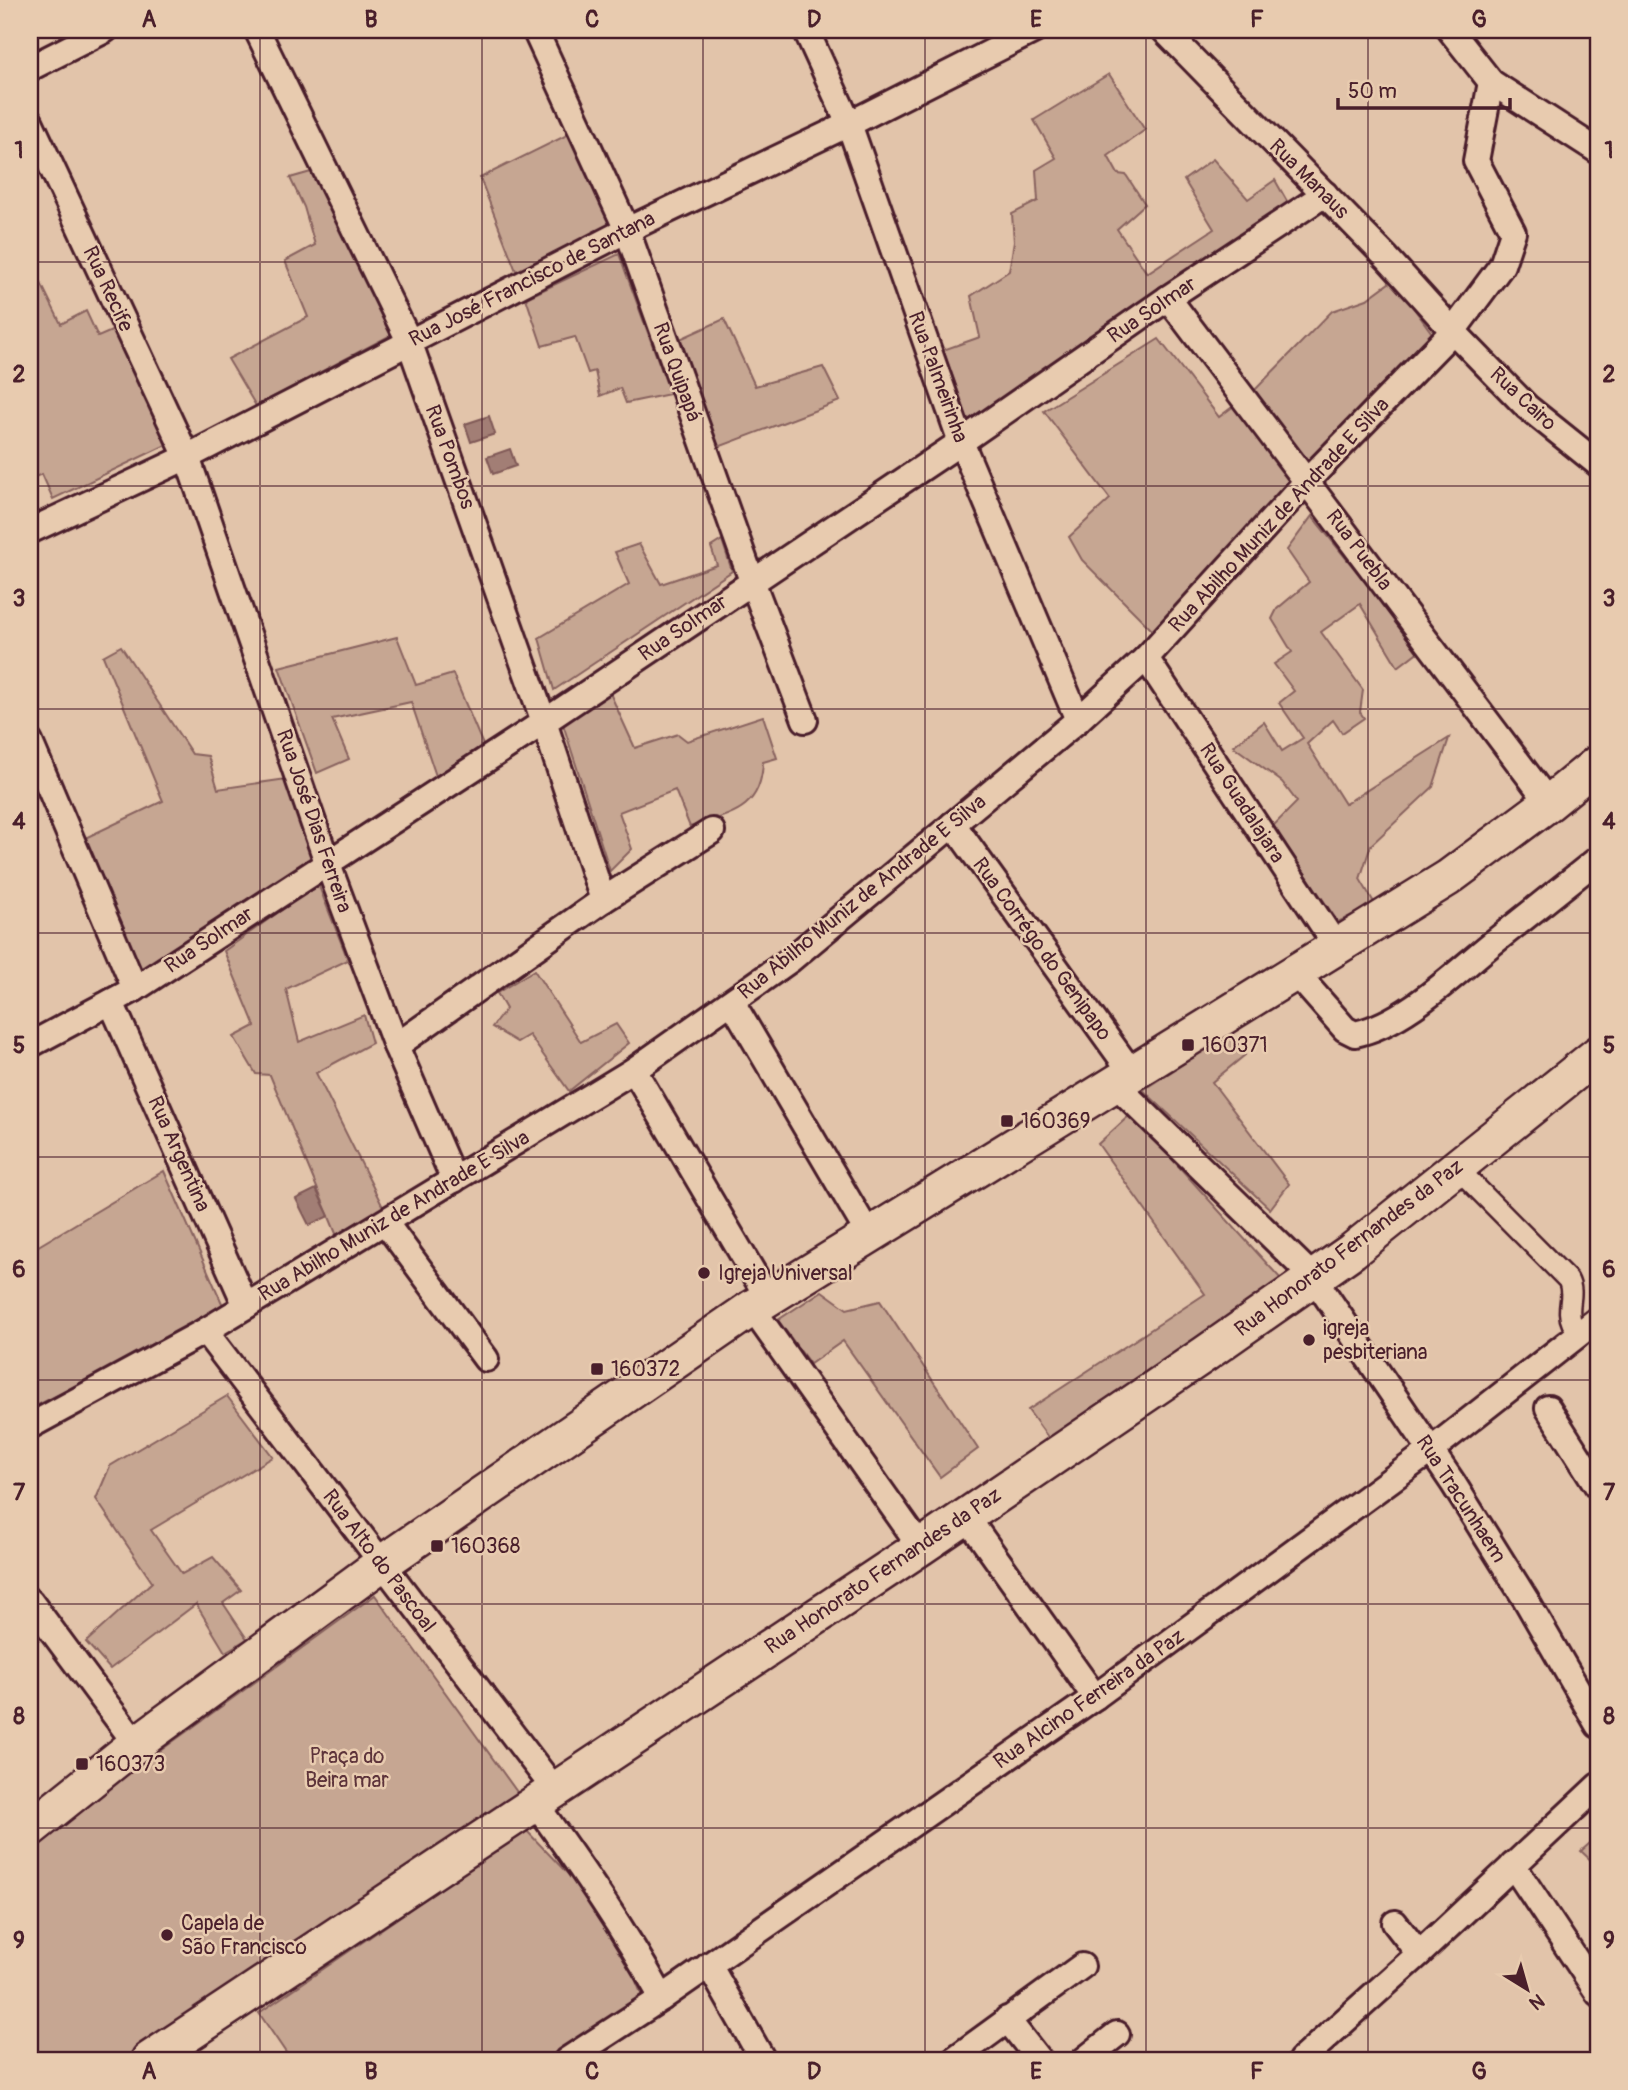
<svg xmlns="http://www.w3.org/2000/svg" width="1628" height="2090" font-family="Pangolin,sans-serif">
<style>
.green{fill:#c6a692;stroke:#88625e;stroke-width:2}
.water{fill:#a27e74;stroke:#7f5857;stroke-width:2}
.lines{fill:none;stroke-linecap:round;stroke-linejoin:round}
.pedestrian-casing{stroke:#4a1f2b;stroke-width:24}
.minor-casing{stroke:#4a1f2b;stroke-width:30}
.secondary-casing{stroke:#4a1f2b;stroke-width:40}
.pedestrian{stroke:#e8cbaf;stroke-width:19}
.minor{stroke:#e8cbaf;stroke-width:24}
.secondary{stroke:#e8cbaf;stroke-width:35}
.grid{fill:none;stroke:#4a1f2b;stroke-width:2;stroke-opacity:0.55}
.poi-dot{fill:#4a1f2b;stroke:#e8cbaf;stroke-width:2.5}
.labels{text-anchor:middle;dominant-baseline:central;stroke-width:5;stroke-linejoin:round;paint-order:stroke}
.street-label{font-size:21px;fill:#4a1f2b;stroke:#e8cbaf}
.poi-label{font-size:21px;fill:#4a1f2b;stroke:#e8cbaf;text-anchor:start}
.park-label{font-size:21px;fill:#5d333a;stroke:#e8cbaf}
.neatline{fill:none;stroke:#4a1f2b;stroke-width:2.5}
.grid-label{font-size:23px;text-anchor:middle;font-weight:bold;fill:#4a1f2b}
</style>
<rect width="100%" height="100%" fill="#e2c4aa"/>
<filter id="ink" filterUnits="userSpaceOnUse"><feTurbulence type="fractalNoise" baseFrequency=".0143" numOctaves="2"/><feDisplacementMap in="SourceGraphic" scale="14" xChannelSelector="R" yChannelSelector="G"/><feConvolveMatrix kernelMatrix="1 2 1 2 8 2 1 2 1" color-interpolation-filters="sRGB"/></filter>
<g filter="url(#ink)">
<g class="green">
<path d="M1109 74 1145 130 1108 156 1118 174 1126 175 1145 204 1117 229 1147 273 1214 229 1184 180 1213 159 1248 199 1275 180 1288 203 969 422 943 350 980 337 971 296 1009 271 1014 242 1012 214 1038 201 1036 170 1056 158 1034 120Z"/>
<path d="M569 134 613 222 518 276 480 178Z"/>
<path d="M311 172 393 334 256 406 228 359 308 317 285 261 315 245 304 207 290 178Z"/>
<path d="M619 254 670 393V394L626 403 620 388 600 396 595 371 588 373 575 337 542 346 526 298Z"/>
<path d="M30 261 61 324 86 311 98 337 114 330 119 335 166 445 53 499 42 474 30 479Z"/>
<path d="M1393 280 1434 336 1307 468 1250 395 1332 311 1367 299Z"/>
<path d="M724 319 755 386 823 367 840 401 716 448 680 339Z"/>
<path d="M1159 339 1219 417 1239 402 1297 482 1157 635 1082 560 1069 537 1110 499 1044 411Z"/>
<path d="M1312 516 1420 650 1398 667 1360 604 1321 632 1363 690 1360 712 1364 718 1342 733 1333 720 1307 744 1345 804 1449 738 1433 787 1371 845 1360 879 1375 904 1338 922 1273 826 1297 802 1282 782 1233 746 1264 722 1282 751 1303 738 1279 703 1294 691 1274 664 1292 652 1272 619 1277 609 1309 582 1287 550Z"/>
<path d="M722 540 732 571 554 690 539 638 629 584 615 552 639 544 661 584 717 565 711 547Z"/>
<path d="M397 637 416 685 453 674 483 745 436 776 411 702 332 719 349 759 317 773 279 667Z"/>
<path d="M121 646 192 754 208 756 218 789 286 779 312 859 140 973 83 839 163 801 103 656Z"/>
<path d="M609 691 635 748 678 734 687 741 763 716 777 758 763 762C761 812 729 814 690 827L675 790 619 812 632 849 610 871 562 721Z"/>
<path d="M318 884 348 960 286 989 299 1042 364 1015 372 1043 316 1073 384 1209 337 1236 270 1075 256 1074 234 1037 255 1026 224 951Z"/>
<path d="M534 970 581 1042 616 1024 629 1043 569 1091 529 1035 517 1042 492 1027 506 1009 497 993Z"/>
<path d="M1231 1033 1245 1055 1212 1082 1289 1184 1270 1209 1143 1090Z"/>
<path d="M1131 1114 1281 1279 1050 1440 1028 1410 1205 1294 1098 1144Z"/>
<path d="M164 1171 225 1310 30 1409V1251Z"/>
<path d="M822 1291 847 1309 880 1301 978 1449 940 1477 843 1341 810 1364 778 1320Z"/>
<path d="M227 1396 273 1457 151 1530 182 1574 213 1557 241 1590 223 1603 247 1639 225 1652 196 1604 110 1669 86 1642 152 1582 96 1499 110 1466Z"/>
<path d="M375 1595 522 1799 139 2060H30V1845Z"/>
<path d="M526 1830 585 1892 626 1957 643 1998 551 2060H291L259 2013Z"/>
<path d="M1598 1836V1867L1581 1851Z"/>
</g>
<g class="water">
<path d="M489 416 495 434 471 442 465 424Z"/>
<path d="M510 449 516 466 493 474 487 457Z"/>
<path d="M316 1189 329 1216 309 1225 296 1199Z"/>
</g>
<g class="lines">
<defs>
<path id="pedestrian" d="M1458 1169 1568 1280C1576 1295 1565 1308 1572 1323"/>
<g id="minor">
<path d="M257 30 409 341 544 722 603 900"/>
<path d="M535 30 627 230 752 581 805 720"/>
<path d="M806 30 849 124 961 442 1078 720"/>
<path d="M1164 30 1387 258 1453 331 1527 407 1598 464"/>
<path d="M1450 30 1491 82 1598 151"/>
<path d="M30 68 105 30"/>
<path d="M30 121 187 457 327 862 396 1046 454 1180"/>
<path d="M1168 298 1549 803"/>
<path d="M30 531 187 457 627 230 849 124 1035 30"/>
<path d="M1146 658 1337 947"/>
<path d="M30 742 135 989"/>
<path d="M953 824 1132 1073"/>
<path d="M1295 972 1345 1029 1355 1034C1403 1024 1451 977 1489 946 1525 917 1562 888 1598 859"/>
<path d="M111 1002 246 1306"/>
<path d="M732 1002 869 1235"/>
<path d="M30 1045 135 989 544 722 961 442 1168 298 1325 194"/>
<path d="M396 1046 603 900 712 831"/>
<path d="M634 1070 768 1298"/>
<path d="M1115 1084 1314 1278 1453 1483 1526 1600 1598 1725"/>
<path d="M385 1222 486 1359"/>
<path d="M752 1308 921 1547"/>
<path d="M205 1331 555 1790"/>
<path d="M1548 1408 1598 1487"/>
<path d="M30 1426 205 1331 634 1070 790 960 1078 720 1146 658 1307 481 1453 331 1502 265 1513 232 1476 161 1491 82"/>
<path d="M966 1516 1095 1697"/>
<path d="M30 1601 136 1744"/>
<path d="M535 1803C581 1867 624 1929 662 1998"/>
<path d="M1513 1865 1598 1993"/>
<path d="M1395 1923 1419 1954"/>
<path d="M709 1965 763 2060"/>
<path d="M1007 2019 1039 2060"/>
<path d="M567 2060 662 1998 1095 1697 1430 1451 1598 1319"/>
<path d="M953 2060 1082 1966"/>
<path d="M1084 2060 1117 2034"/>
<path d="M1301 2060 1419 1954 1598 1786"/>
</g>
<g id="secondary">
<path d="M30 1829 136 1744 381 1564 752 1308 1448 878 1549 803 1598 763"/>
<path d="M149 2060 921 1547 1205 1354 1352 1251 1598 1054"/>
</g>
</defs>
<use href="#pedestrian" class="pedestrian-casing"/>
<use href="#minor" class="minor-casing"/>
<use href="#secondary" class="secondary-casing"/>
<use href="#pedestrian" class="pedestrian"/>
<use href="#minor" class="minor"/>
<use href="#secondary" class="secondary"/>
</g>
</g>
<path class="grid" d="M260 30V2060M482 30V2060M703 30V2060M925 30V2060M1146 30V2060M1368 30V2060M30 262H1598M30 486H1598M30 709H1598M30 933H1598M30 1157H1598M30 1380H1598M30 1604H1598M30 1828H1598"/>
<g class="poi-dot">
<rect x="1181" y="1038" width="14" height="14" rx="3.5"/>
<rect x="1000" y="1114" width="14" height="14" rx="3.5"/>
<circle cx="704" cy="1273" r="7"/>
<circle cx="1309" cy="1340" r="7"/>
<rect x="590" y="1362" width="14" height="14" rx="3.5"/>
<rect x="430" y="1539" width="14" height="14" rx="3.5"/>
<rect x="75" y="1757" width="14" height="14" rx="3.5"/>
<circle cx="167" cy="1935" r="7"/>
</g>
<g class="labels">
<g class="street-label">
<text transform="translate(1309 179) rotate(45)">Rua Manaus</text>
<text transform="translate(532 279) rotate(-27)">Rua José Francisco de Santana</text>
<text transform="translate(108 289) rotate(65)">Rua Recife</text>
<text transform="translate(1152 310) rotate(-34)">Rua Solmar</text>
<text transform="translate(677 372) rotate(70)">Rua Quipapá</text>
<text transform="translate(938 377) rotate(70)">Rua Palmeirinha</text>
<text transform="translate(1523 399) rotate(43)">Rua Cairo</text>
<text transform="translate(450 457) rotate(70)">Rua Pombos</text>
<text transform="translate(1279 515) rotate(-47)">Rua Abilho Muniz de Andrade E Silva</text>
<text transform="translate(1359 550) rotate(53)">Rua Puebla</text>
<text transform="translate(683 628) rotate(-34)">Rua Solmar</text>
<text transform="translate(1242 803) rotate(57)">Rua Guadalajara</text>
<text transform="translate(314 821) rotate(71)">Rua José Dias Ferreira</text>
<text transform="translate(862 897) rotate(-39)">Rua Abilho Muniz de Andrade E Silva</text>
<text transform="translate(209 940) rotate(-34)">Rua Solmar</text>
<text transform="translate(1042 949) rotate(54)">Rua Corrégo do Genipapo</text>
<text transform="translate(179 1154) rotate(66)">Rua Argentina</text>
<text transform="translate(394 1216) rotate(-31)">Rua Abilho Muniz de Andrade E Silva</text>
<text transform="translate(1349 1248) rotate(-37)">Rua Honorato Fernandes da Paz</text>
<text transform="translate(1461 1499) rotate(57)">Rua Tracunhaem</text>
<text transform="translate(379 1561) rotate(53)">Rua Alto do Pascoal</text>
<text transform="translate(883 1571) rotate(-34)">Rua Honorato Fernandes da Paz</text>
<text transform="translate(1089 1699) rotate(-35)">Rua Alcino Ferreira da Paz</text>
</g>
<g class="poi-label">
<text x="1202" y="1045">160371</text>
<text x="1021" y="1121">160369</text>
<text x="718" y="1273">Igreja Universal</text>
<text x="1323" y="1328">igreja<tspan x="1323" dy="24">pesbiteriana</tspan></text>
<text x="611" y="1369">160372</text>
<text x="451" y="1546">160368</text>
<text x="96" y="1764">160373</text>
<text x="181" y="1923">Capela de<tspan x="181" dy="24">São Francisco</tspan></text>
</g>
<g class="park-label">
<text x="347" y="1756">Praça do<tspan x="347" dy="24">Beira mar</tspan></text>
</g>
</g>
<rect width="1628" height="2090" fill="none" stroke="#e8cbaf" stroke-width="77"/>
<g transform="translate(1527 1989) rotate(143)" stroke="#e8cbaf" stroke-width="5" paint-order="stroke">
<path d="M0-5L12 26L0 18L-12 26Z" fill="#4a1f2b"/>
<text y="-10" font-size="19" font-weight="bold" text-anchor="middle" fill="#4a1f2b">N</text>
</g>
<path d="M1338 98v10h172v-10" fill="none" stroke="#4a1f2b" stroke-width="3.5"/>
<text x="1348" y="98" font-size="21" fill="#4a1f2b" stroke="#e8cbaf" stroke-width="5" paint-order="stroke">50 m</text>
<rect x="38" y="38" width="1552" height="2014" class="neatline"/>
<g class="grid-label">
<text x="149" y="27">A</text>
<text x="371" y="27">B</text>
<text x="592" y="27">C</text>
<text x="814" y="27">D</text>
<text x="1036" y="27">E</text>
<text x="1257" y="27">F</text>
<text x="1479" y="27">G</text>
<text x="19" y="158">1</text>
<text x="1609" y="158">1</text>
<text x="19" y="382">2</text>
<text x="1609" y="382">2</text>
<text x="19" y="606">3</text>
<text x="1609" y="606">3</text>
<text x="19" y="829">4</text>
<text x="1609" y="829">4</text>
<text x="19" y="1053">5</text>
<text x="1609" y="1053">5</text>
<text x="19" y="1277">6</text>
<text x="1609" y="1277">6</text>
<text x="19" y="1500">7</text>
<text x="1609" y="1500">7</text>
<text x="19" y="1724">8</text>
<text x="1609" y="1724">8</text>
<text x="19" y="1948">9</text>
<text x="1609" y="1948">9</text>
<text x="149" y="2079">A</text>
<text x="371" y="2079">B</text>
<text x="592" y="2079">C</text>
<text x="814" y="2079">D</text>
<text x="1036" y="2079">E</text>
<text x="1257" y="2079">F</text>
<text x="1479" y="2079">G</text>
</g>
</svg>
